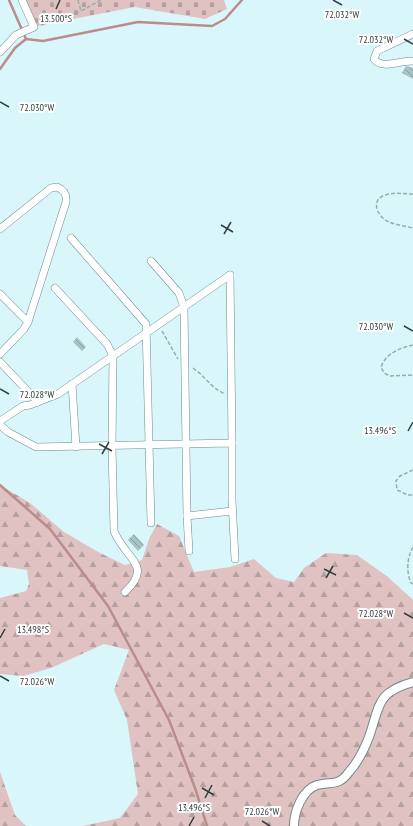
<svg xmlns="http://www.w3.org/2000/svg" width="413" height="826" font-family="'PT Sans Narrow',sans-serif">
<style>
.forest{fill:url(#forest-firs)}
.cemetery{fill:url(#cemetery-stones)}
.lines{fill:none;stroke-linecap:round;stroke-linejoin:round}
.stream{stroke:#ba8d8c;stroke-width:2.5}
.building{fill:url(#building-back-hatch)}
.minor-casing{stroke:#6e8a8d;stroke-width:8}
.tertiary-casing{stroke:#6e8a8d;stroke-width:10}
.path{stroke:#96adaf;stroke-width:1.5;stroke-dasharray:4 2;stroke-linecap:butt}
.minor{stroke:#fff;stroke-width:7}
.tertiary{stroke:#fff;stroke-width:8}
.ticks{fill:none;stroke:#323e3f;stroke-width:1.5}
.ticks-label{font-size:10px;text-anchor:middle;fill:#323e3f;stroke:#fdfdfd;stroke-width:4;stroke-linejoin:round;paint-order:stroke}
</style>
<defs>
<pattern id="forest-firs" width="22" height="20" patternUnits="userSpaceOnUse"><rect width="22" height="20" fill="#e0c2c2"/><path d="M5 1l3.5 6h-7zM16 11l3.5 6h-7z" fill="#b69f9f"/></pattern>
<pattern id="cemetery-stones" width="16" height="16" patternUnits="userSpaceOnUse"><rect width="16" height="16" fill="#e0c2c2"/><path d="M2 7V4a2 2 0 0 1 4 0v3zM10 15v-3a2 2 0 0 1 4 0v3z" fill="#b69f9f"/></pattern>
<pattern id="building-back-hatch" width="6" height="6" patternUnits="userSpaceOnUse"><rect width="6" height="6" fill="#a6c3c6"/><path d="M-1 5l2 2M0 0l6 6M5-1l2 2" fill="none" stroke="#88a0a2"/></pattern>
</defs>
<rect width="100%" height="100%" fill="#d9f7fa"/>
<g class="forest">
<path d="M0 485 30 503 64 532 100 553 125 565 142 560 149 539 157 524 179 536 194 572 230 567 254 559 276 578 294 582 304 568 326 553 357 555 388 577 413 600V826H83L120 818 138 794 127 720 114 690 129 650 104 644 51 668 23 676 0 674V598L26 591 29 584 27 570 0 566Z"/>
<path d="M0 772 15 815 26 826H0Z"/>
</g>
<path class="cemetery" d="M25 0H224L227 9 205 19 135 7 37 26Z"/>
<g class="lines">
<g class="stream">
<path d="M9 0 26 39"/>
<path d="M0 69 15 48 26 39 43 41 138 22 212 26 225 19 242 0"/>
<path d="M0 485 50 529 108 606 169 720 195 788 207 826"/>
</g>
</g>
<g class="building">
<path d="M406 66 413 68V79L402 73Z"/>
<path d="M77 337 86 347 82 351 73 342Z"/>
<path d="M134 534 144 545 138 551 128 540Z"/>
</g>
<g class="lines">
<defs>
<g id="minor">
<path d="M413 34 377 51 374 59C382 70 401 60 413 61"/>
<path d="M0 52 16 35 34 27 22 0"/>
<path d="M0 229 51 188 57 187C64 190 67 194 66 202L28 322 24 329 0 354"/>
<path d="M71 238 146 324 151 523"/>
<path d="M151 261 179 293 184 307 187 516 232 511"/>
<path d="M230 275 232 443"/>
<path d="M55 288 107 344 113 356 112 446 114 531C125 559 154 565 125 592"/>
<path d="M0 294 28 322"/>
<path d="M0 362 38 402"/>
<path d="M72 384 76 447"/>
<path d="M0 421 23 406 30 405 58 394 230 275"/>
<path d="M0 425 8 432 36 447 232 443V500L235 559"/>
<path d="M187 516 189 551"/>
</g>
<path id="tertiary" d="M294 826C294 812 302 790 317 785 332 781 338 787 349 772 358 762 364 750 369 737 380 706 376 692 413 682"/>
</defs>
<use href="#minor" class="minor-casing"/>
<use href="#tertiary" class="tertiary-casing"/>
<g class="path">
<path d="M78 0 81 11 101 0"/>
<path d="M41 25 81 11"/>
<path d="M413 194C405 194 393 192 385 195 370 200 377 217 389 222 396 225 405 226 413 228"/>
<path d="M162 331 178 359"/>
<path d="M413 345C400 348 386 353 381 367L384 373 390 376 413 375"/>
<path d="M193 368C205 376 211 388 225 394"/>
<path d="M413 470 400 476 396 481 397 490 408 495H413"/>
<path d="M413 547C407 558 406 571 411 583L413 584"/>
</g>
<use href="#minor" class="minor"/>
<use href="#tertiary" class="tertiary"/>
</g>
<path class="ticks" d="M333 0 342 5M56 9 60 0M404 39 413 44M0 102 9 107M221 225 233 232M224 234 231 222M404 326 413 331M0 389 9 394M408 431 413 422M99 444 112 451M102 454 109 442M324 569 336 575M326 578 333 566M404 613 413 618M0 638 5 629M0 676 9 681M202 788 214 795M205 798 212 785M262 821 270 826M189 826 194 817"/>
<g class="ticks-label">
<text x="342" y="18">72.032°W</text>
<text x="56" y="22">13.500°S</text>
<text x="376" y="43">72.032°W</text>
<text x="37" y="111">72.030°W</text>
<text x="376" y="330">72.030°W</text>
<text x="37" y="398">72.028°W</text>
<text x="380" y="434">13.496°S</text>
<text x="376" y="617">72.028°W</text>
<text x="33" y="633">13.498°S</text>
<text x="37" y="685">72.026°W</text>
<text x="194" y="811">13.496°S</text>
<text x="262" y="815">72.026°W</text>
</g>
</svg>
